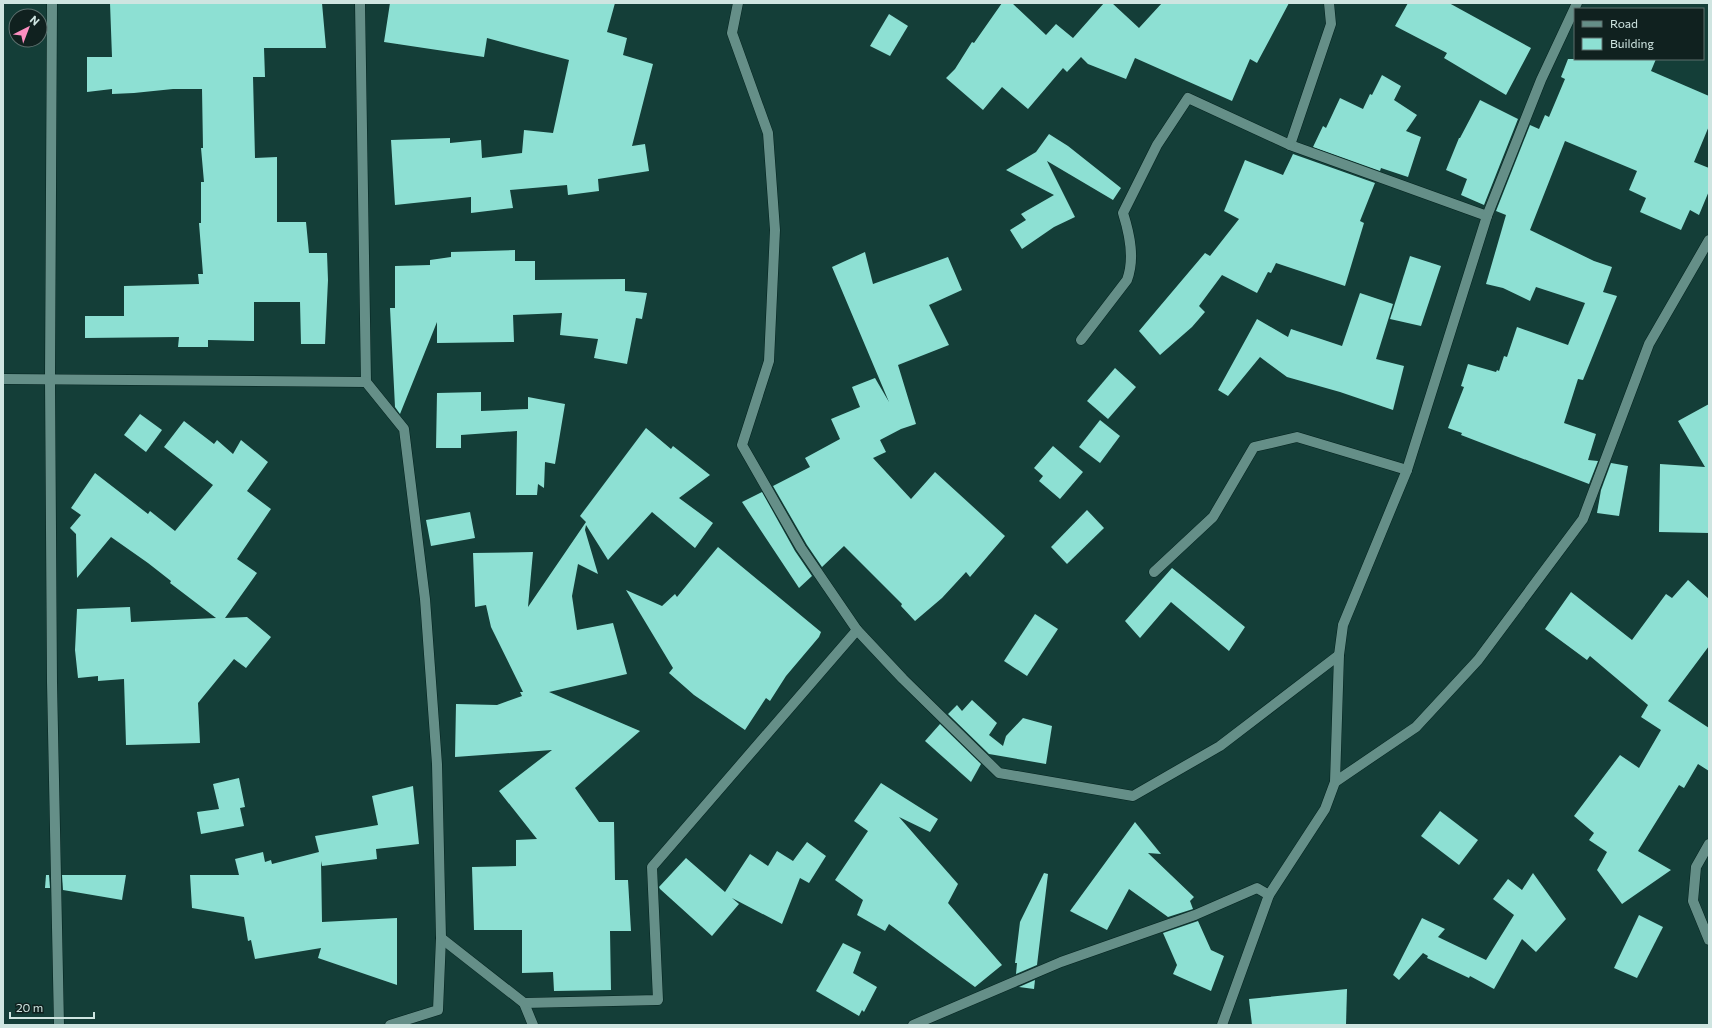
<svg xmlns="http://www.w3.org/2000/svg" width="1712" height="1028" font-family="Commissioner,sans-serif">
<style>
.building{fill:#8de0d3}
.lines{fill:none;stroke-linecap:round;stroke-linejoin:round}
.minor-casing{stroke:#04231f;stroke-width:11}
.minor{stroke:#658f88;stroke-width:10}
</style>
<rect width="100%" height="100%" fill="#143e38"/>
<g class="building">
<path d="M110 3H322L326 48H264L265 77H253L255 158 277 157V222H306L309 253H327L328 280 325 344H301L300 302H254V341L208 340V347H178L179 337 85 338V316H124V286L199 284 198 274H203L199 223H201V182H204L201 148H203L202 89H173L134 93 112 94V89L87 92V57H112Z"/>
<path d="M390 3H615L607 32 627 38 623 55 653 64 632 146 645 144 649 171 598 179 599 191 568 195 567 185 510 190 513 208 471 213V197L395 205 391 140 450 138V143L481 140 482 158 522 153 524 130 553 133 569 60 487 38 484 57 384 42Z"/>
<path d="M1002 3H1012L1046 35 1056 24 1073 38 1104 3H1112L1139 28 1162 3H1289L1257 63 1250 59 1232 101 1135 58 1126 79 1088 64 1081 57 1067 72 1063 68 1028 109 1002 87 983 110 946 78 955 69 972 42 974 43Z"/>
<path d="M1408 3H1449L1531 48 1506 95 1444 58 1447 53 1395 26Z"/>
<path d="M889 14 908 26 890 56 870 46Z"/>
<path d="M1568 59H1656L1651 71 1709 96V126L1694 162 1709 168V191L1699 215 1690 210 1681 230 1640 212 1646 198 1629 190 1637 171 1565 141 1530 230 1594 261 1612 267 1603 292 1617 296 1583 380 1578 379 1564 423 1596 434 1588 460 1598 461 1589 484 1461 435 1462 433 1448 428 1464 387 1461 386 1468 364 1496 372 1497 370 1499 371 1504 356 1507 357 1517 327 1568 345 1585 303 1536 287 1530 301 1503 288 1486 284 1506 215 1496 211 1530 125 1539 129 1545 115 1549 117 1565 79 1561 77Z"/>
<path d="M1382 75 1401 86 1394 100 1417 115 1406 131 1421 137 1408 177 1381 168 1380 171 1313 147 1323 126 1326 128 1340 98 1363 109 1370 94 1372 95Z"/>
<path d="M1480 100 1518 119 1484 205 1461 195 1467 179 1446 170 1459 138H1460Z"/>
<path d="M1049 134 1068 146 1121 188 1113 200 1047 161 1075 217 1054 227 1022 249 1010 230 1026 220 1021 214 1054 195 1006 170 1036 152Z"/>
<path d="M1293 154 1375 183 1360 221 1364 223 1345 286 1276 263 1271 273 1268 272 1257 293 1222 275 1199 306 1205 312 1192 327 1160 355 1139 331 1205 253 1210 256 1239 219 1224 211 1245 160 1283 175Z"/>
<path d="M515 250V261H535V280L625 279V291L647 293 642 319 636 318 627 364 594 358 598 339 560 335 562 313 513 315 514 342 437 343V322L400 414 395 407 390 308H395V266L430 265V260L451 257V252Z"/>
<path d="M865 252 873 284 948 257 962 290 929 305 949 345 898 365 916 424 901 429 880 440 886 452 873 458 911 499 935 472 1005 536 970 577 966 572 942 598 915 621 901 606 902 604 844 546 822 567 807 545 773 486 810 467 805 458 840 439 831 419 860 407 852 387 875 378 889 402 832 267Z"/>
<path d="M1410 256 1441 266 1421 326 1390 319Z"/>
<path d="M1360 293 1393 304 1376 359 1404 366 1393 410 1340 392 1287 377 1260 357 1228 396 1218 390 1257 319 1288 337 1291 329 1342 346Z"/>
<path d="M1115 368 1136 387 1108 419 1087 401Z"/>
<path d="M481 392V411L528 409V397L565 404 555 464 545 462 544 488 538 484 537 495H516L517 431 461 435V448H436L437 393Z"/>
<path d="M1709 404V533L1659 532 1660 464 1705 467 1678 421Z"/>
<path d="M140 414 162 430 146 452 124 435Z"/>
<path d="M1100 420 1120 436 1100 463 1079 447Z"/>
<path d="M184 421 214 444 217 440 233 454 241 440 268 462 247 491 271 509 237 559 257 573 225 618 247 617 271 637 246 668 234 659 198 703 200 743 126 745 124 679 98 681V676L78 678 75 650 77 609 130 607 131 622 216 618 170 583 171 581 148 563 111 537 77 578 76 534 70 528 81 515 71 508 95 473 148 514 150 511 175 531 213 485 164 447Z"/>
<path d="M646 428 671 449 673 446 710 475 679 498 713 523 695 548 652 512 608 560 586 525 585 530 598 574 578 564 572 596 577 630 613 623 627 674 549 692 640 731 575 788 599 822H614L615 880H628L631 931H610L611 990 554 991 553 972 522 973V930H474L472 867 516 866V840L537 839 499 791 552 750 455 757 456 704 497 705 522 696 520 692H523L491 627 486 605 475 607 473 553 533 552 528 607 586 522 580 516Z"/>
<path d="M1053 446 1083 472 1060 499 1039 481 1043 476 1034 468Z"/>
<path d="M1611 463 1628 466 1619 516 1597 513 1601 490Z"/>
<path d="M762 492 795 551 812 576 799 588 742 502Z"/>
<path d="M1087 510 1104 528 1067 564 1051 547Z"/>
<path d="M470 512 475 538 431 546 426 520Z"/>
<path d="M718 547 821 632 819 637 786 676 770 701 766 698 745 730 694 695 669 673 673 668 626 590 662 606 675 594 677 597Z"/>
<path d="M1172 568 1245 627 1229 651 1171 602 1140 638 1125 621Z"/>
<path d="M1688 580 1709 599V646L1668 701 1709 728V771L1698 764 1684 788 1679 785 1638 851 1671 870 1622 904 1597 870 1607 852 1589 840 1594 833 1574 816 1620 755 1639 768 1661 730 1641 717 1648 705 1590 656 1587 660 1545 629 1571 592 1632 640 1666 594 1672 598Z"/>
<path d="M1035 614 1058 629 1027 676 1004 661Z"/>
<path d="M972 700 997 723 989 735 1003 746 1006 736 1023 718 1052 726 1046 764 989 754 948 714 957 705 962 711Z"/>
<path d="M940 724 981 764 971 782 925 741Z"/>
<path d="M239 778 245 807 240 808 244 826 201 834 197 812 219 809 213 784Z"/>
<path d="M881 783 938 819 930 832 899 817 958 884 948 903 1002 965 975 987 889 924 885 931 857 915 863 900 835 880 868 831 854 821Z"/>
<path d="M413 786 419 844 376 849 377 859 322 866 321 861 322 922 397 918V985L318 958 321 948 255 959 251 940 248 941 244 917 192 908 190 875H239L235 859 263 852 265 862 271 860 272 864 319 852 315 836 378 825 372 796Z"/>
<path d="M1440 811 1478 840 1459 865 1421 836Z"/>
<path d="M1135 822 1161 854 1148 853 1194 897 1190 901 1193 909 1168 917 1129 889 1107 930 1070 911Z"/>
<path d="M807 842 826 856 809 883 800 878 782 924 732 898 739 904 712 936 660 889 659 887 686 858 725 892 750 854 768 866 777 851 793 861Z"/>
<path d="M1044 873 1048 874 1037 965 1016 974 1017 963H1015L1020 922Z"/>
<path d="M1533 873 1566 919 1536 952 1522 939 1494 989 1470 976 1469 978 1427 958 1428 956 1423 953 1399 980 1393 975 1422 918 1445 929 1438 937 1486 960 1514 915 1493 899 1508 879 1522 890Z"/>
<path d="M46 875H49L50 888H45Z"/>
<path d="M62 875H126L122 900 63 890Z"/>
<path d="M1639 915 1663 927 1637 978 1614 968Z"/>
<path d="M1198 921 1211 950 1224 956 1211 991 1173 974 1177 965 1163 933Z"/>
<path d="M843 943 861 952 853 973 877 987 864 1012 862 1010 859 1016 816 991Z"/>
<path d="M1035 980 1034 989 1019 987Z"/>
<path d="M1347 989 1346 1025H1252L1249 999Z"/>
</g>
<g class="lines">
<defs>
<g id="minor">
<path d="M52 3 50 379 52 682 59 1025"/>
<path d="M360 3 366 382 404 429 425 599 437 764 441 938 438 1010 390 1025"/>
<path d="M1329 3 1331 24 1290 145 1487 216"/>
<path d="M1081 340 1127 280C1135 259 1130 235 1123 213L1157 145 1188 98 1290 145"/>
<path d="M3 379 366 382"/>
<path d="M1154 572 1213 517 1254 447 1297 437 1407 470"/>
<path d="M857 630 903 679 999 773 1133 796 1220 746 1339 655"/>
<path d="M1335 782 1416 727 1478 660 1583 519 1649 344 1709 240"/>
<path d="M1709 844 1696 867 1693 901 1709 940"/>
<path d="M441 938 524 1003 533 1025"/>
<path d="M524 1003 658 1000 652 867 857 630 801 548 742 445 769 361 775 230 768 133 732 33 738 3"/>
<path d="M913 1025 1061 962 1195 915 1257 888 1269 895"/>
<path d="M1222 1025 1269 895 1325 809 1335 782 1339 655 1343 625 1407 470 1487 216 1541 80 1577 3"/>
</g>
</defs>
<use href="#minor" class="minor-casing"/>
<use href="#minor" class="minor"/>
</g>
<rect width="1712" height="1028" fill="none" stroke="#cfe5e1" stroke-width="8"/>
<rect x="1574" y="8" width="130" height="52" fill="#10211f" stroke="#5c6f6d"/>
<rect x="1582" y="21" width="20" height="6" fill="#658f88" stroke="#5c6f6d"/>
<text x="1610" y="28" font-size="12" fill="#cfe5e1">Road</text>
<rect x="1582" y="38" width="20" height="12" fill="#8de0d3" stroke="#5c6f6d"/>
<text x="1610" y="48" font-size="12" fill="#cfe5e1">Building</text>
<g transform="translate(28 28) rotate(42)"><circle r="19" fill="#10211f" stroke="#5c6f6d"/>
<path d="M0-3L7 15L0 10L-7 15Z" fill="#fd8ec0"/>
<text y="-6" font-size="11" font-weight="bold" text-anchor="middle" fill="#cfe5e1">N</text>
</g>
<path d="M10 1012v6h84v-6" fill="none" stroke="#cfe5e1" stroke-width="2"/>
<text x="16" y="1012" font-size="12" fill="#cfe5e1" stroke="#10211f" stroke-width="3" paint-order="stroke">20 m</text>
</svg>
